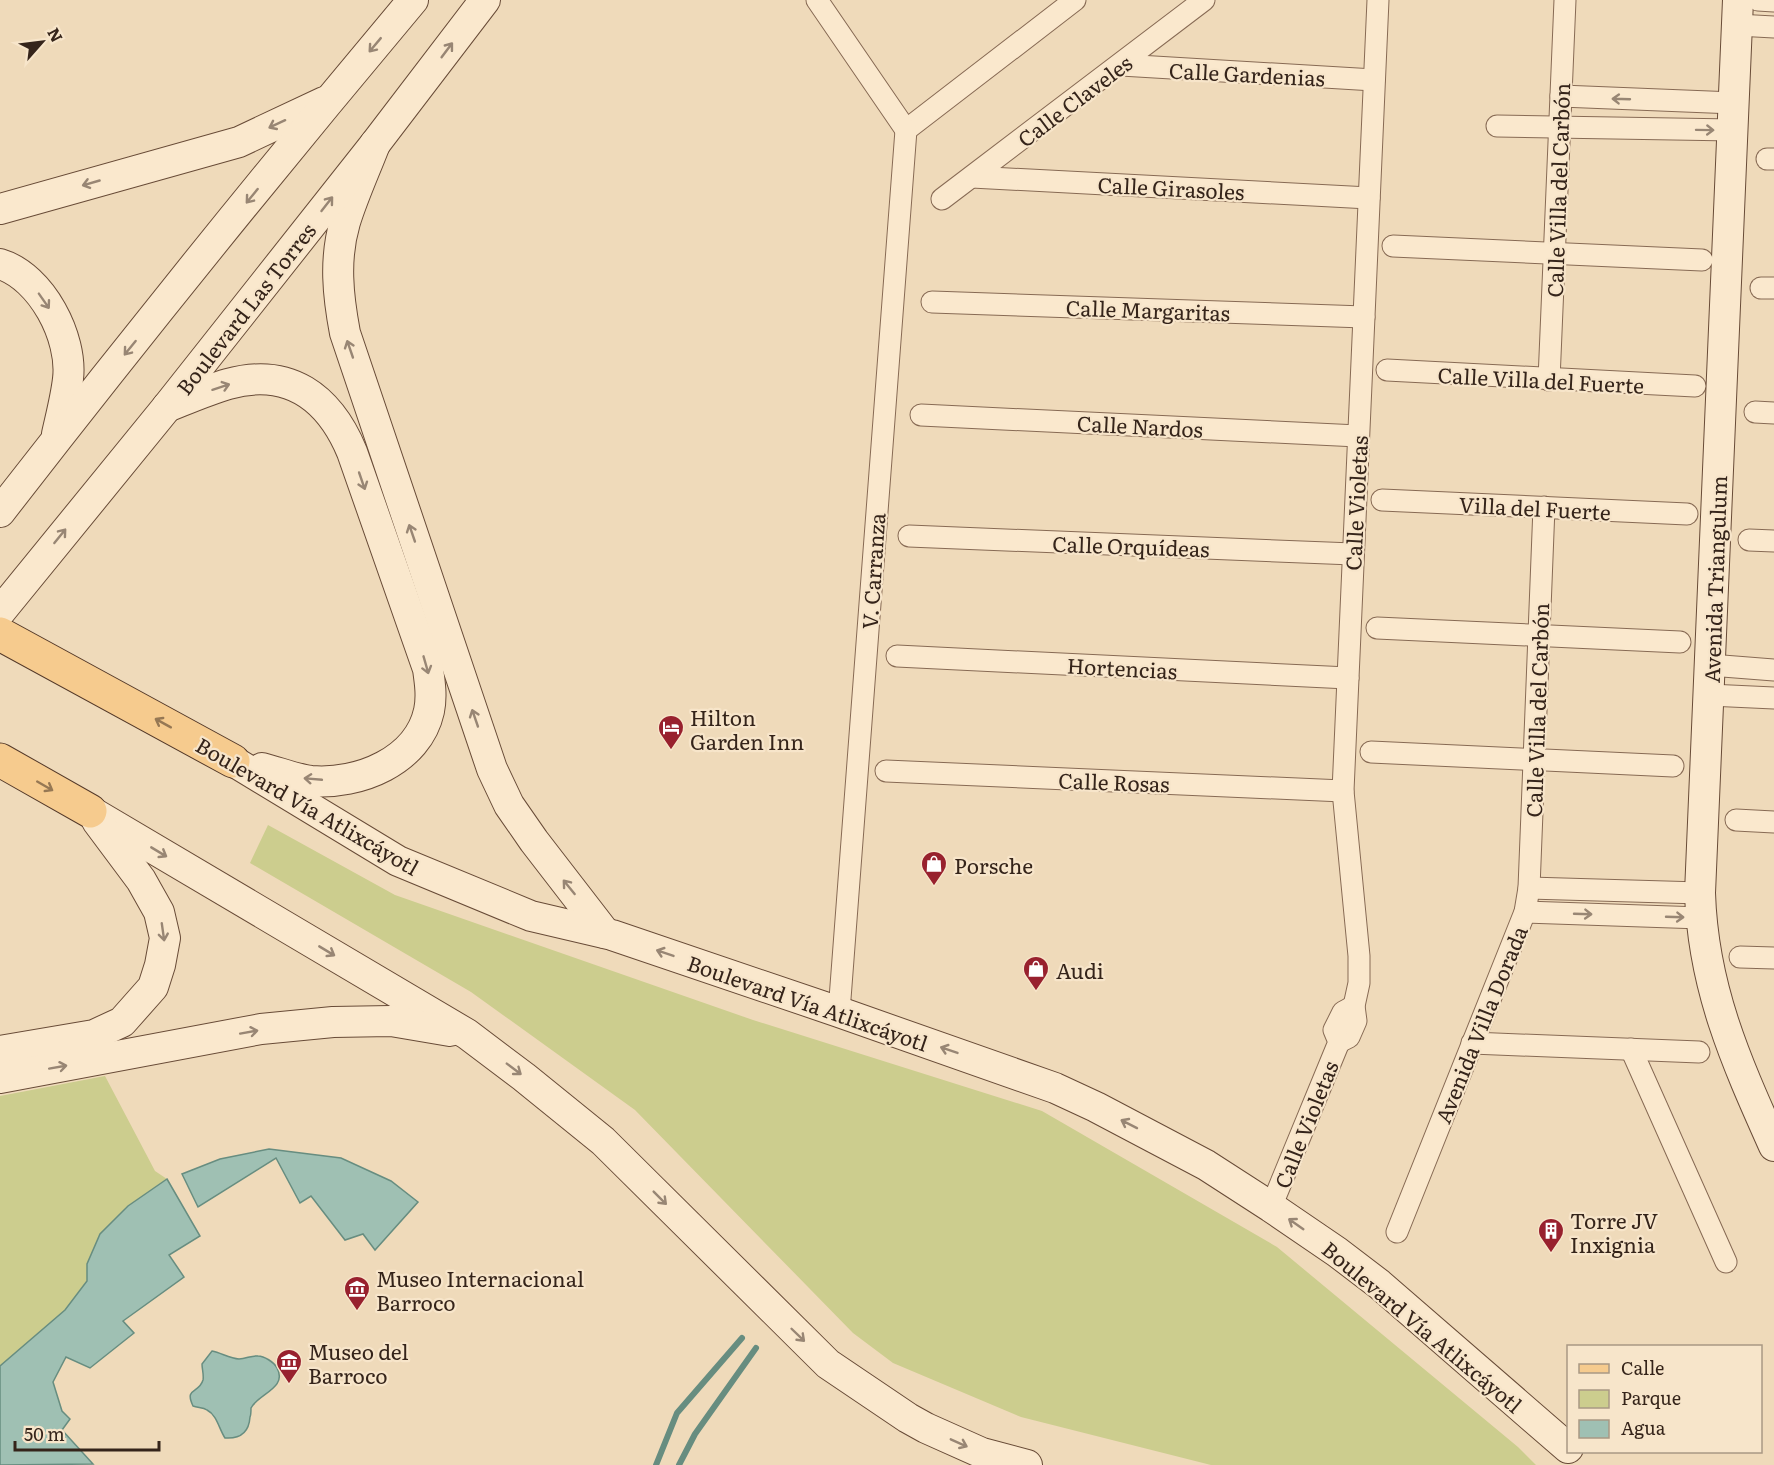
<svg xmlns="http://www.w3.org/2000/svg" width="1774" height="1465" font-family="Literata,serif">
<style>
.green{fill:#cccd8e}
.water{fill:#9fc0b3;stroke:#678d80;stroke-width:1.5}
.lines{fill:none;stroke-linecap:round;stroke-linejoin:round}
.stream{stroke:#678d80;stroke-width:6}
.minor-casing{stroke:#876a54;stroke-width:23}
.secondary-casing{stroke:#684b37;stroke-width:32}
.primary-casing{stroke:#543929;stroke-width:35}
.minor{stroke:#fae8cd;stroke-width:21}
.secondary{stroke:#fae8cd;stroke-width:30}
.primary{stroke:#f6cb8e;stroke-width:33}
.oneway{stroke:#988674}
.oneway2{stroke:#967854}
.labels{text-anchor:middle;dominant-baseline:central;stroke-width:4.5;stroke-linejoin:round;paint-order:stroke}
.street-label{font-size:21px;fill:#35241a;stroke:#f7e5ca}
.poi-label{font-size:21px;fill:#35241a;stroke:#f7e5ca;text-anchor:start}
</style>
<rect width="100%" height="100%" fill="#efdaba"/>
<g class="green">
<path d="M268 825 395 895 753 1020 1042 1111 1277 1247 1518 1447 1536 1465H1211L1021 1417 893 1363 853 1333 635 1110 471 992 250 863Z"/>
<path d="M105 1076 155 1171 167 1179 128 1206 87 1264V1281L65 1310 0 1366V1096Z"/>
</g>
<g class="water">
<path d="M269 1149 341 1158 391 1181 418 1202 375 1250 363 1234 345 1240 311 1196 300 1203 276 1158 198 1207 182 1174 220 1159Z"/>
<path d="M167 1179 200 1236 169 1255 184 1277 123 1321 134 1333 90 1368 66 1357 53 1382 62 1411 70 1419 62 1430 93 1464 0 1465V1366L65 1310 87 1281V1264L100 1234 128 1206Z"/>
<path d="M212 1351C221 1353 230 1358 239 1359 246 1359 252 1355 258 1356 264 1356 274 1362 277 1368 288 1388 258 1394 251 1408 251 1409 251 1415 250 1417 249 1432 240 1439 225 1438 219 1429 217 1415 207 1410 203 1407 198 1408 193 1406 184 1387 199 1394 203 1380 204 1375 202 1369 202 1364Z"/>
</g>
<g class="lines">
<g class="stream">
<path d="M656 1465 677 1413 742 1338"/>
<path d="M679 1465 695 1434 756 1348"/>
</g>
<defs>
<g id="minor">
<path d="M817 0 906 130"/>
<path d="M1758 0 1774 1"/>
<path d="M1737 25 1774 27"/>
<path d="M1121 65 1374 80"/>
<path d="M1561 96 1734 103"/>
<path d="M1497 126 1733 130"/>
<path d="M906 130 1075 0"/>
<path d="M1767 159H1774"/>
<path d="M972 177 1369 198"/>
<path d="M942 199 1204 0"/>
<path d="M1393 246 1702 260"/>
<path d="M1761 288H1774"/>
<path d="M932 302 1364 317"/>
<path d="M1387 370 1695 386"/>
<path d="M1549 380 1565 0"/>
<path d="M1755 412 1774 413"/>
<path d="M921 415 1358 436"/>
<path d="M1382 500 1687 514"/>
<path d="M909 536 1353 554"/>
<path d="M1749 540 1774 541"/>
<path d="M1377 628 1680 642"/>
<path d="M897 656 1348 678"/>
<path d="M1710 665 1774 670"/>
<path d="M1709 695 1774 698"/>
<path d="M1371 752 1673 766"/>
<path d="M886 771 1343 791"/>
<path d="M1736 820 1774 822"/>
<path d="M1529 888 1700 893"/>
<path d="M1525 912 1701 918"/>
<path d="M1740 957 1774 958"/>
<path d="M839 1012 906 130"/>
<path d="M1339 1042 1349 1037 1356 1021 1354 1006 1359 983V956L1343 791 1378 0"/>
<path d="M1472 1043 1699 1052"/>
<path d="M1631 1049 1726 1262"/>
<path d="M1271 1207 1339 1042 1334 1030 1343 1012 1354 1006"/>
<path d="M1397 1232 1525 912 1529 888 1544 507"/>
</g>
<g id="secondary">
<path d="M1738 0 1700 893C1703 988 1736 1061 1774 1146"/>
<path d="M375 144C365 170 353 196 345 222 334 259 338 296 345 333L492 769 509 805 534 841 605 933"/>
<path d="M0 209 239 142 324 102"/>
<path d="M0 264C42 277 73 338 68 379 66 397 61 416 57 434"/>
<path d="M167 407C187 399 207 390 228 384 289 367 329 397 352 452L428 669C430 683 432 697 429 711 418 761 359 785 311 781 295 779 278 772 262 768"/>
<path d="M0 512C134 339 272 168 413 0"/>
<path d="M0 612 167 407 375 144 485 0"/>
<path d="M233 761 398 861 531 916 612 935 839 1012 1055 1088 1096 1107 1206 1165 1271 1207 1337 1252 1379 1284 1568 1448"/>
<path d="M90 811 467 1034 524 1077 603 1141 828 1364 908 1418 926 1428 982 1453 1027 1465"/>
<path d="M0 1051 94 1035 122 1022 153 987 160 965 165 938 159 912 141 880 97 821"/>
<path d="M0 1078 261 1029 333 1022 391 1021 450 1031"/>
</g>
<g id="primary">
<path d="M0 634 233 761"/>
<path d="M0 760 90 811"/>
</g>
</defs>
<use href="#minor" class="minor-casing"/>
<use href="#secondary" class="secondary-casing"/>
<use href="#primary" class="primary-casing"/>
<use href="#minor" class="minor"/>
<use href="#secondary" class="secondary"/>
<use href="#primary" class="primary"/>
</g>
<defs><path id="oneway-shaft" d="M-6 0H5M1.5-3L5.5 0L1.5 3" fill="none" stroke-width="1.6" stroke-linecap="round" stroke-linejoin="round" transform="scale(1.5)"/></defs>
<g class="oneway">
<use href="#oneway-shaft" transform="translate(375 45) rotate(130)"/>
<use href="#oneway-shaft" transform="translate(447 50) rotate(-53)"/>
<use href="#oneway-shaft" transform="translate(1621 99) rotate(-178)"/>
<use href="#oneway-shaft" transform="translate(277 124) rotate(155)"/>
<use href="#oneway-shaft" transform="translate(1705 130) rotate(1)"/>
<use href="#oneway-shaft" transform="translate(91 183) rotate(164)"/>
<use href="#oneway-shaft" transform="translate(252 196) rotate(129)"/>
<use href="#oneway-shaft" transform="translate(327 204) rotate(-52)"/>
<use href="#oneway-shaft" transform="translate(44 301) rotate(55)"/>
<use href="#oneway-shaft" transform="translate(130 348) rotate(129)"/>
<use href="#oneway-shaft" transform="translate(350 349) rotate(-109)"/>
<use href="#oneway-shaft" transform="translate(221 387) rotate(-18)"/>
<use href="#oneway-shaft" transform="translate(362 481) rotate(71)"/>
<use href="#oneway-shaft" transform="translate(412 533) rotate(-109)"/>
<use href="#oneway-shaft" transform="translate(60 536) rotate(-51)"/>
<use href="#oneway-shaft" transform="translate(426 665) rotate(74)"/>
<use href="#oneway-shaft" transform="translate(475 718) rotate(-109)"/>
<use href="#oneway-shaft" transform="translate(313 779) rotate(-175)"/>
<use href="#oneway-shaft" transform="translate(159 852) rotate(31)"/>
<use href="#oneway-shaft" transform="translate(569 887) rotate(-129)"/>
<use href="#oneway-shaft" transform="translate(1583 914) rotate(2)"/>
<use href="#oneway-shaft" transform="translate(1675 917) rotate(2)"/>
<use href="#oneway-shaft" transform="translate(163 932) rotate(82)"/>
<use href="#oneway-shaft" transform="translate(327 951) rotate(31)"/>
<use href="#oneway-shaft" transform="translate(665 953) rotate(-161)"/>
<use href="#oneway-shaft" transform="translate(249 1032) rotate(-10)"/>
<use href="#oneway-shaft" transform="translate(949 1050) rotate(-161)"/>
<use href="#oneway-shaft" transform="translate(58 1067) rotate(-10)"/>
<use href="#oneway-shaft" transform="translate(514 1069) rotate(37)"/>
<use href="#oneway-shaft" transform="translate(1129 1124) rotate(-153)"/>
<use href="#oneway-shaft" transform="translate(660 1198) rotate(45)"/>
<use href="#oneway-shaft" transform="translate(1296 1224) rotate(-145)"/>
<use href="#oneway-shaft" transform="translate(798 1335) rotate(44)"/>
<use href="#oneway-shaft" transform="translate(959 1443) rotate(24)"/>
</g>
<g class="oneway2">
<use href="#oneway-shaft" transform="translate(163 723) rotate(-151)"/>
<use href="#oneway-shaft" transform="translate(45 786) rotate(30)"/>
</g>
<defs>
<symbol id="hotel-pin" viewBox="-11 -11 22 30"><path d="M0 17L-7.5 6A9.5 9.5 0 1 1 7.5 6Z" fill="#98212e" stroke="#f7e5ca"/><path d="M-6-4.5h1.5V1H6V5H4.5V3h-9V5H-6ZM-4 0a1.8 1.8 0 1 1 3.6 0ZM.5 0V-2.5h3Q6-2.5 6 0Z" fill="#fff"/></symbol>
<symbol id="shop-pin" viewBox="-11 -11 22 30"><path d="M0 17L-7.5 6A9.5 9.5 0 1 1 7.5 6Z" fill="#98212e" stroke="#f7e5ca"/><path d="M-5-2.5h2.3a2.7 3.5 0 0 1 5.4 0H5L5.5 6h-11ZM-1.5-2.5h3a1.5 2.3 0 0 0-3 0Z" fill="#fff"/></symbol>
<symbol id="building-pin" viewBox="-11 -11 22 30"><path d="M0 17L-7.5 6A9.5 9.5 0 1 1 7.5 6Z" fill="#98212e" stroke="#f7e5ca"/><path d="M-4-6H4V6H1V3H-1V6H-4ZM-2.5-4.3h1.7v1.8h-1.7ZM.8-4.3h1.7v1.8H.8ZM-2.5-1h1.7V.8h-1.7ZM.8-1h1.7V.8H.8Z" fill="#fff"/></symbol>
<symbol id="museum-pin" viewBox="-11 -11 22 30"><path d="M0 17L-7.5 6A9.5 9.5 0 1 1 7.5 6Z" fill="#98212e" stroke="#f7e5ca"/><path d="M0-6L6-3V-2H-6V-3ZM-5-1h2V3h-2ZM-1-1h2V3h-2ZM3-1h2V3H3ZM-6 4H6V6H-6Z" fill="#fff"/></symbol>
</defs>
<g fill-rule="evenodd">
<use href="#hotel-pin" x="656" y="713" width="30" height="40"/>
<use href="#shop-pin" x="919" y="849" width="30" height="40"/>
<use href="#shop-pin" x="1021" y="954" width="30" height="40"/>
<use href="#building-pin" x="1536" y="1216" width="30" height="40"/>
<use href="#museum-pin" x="342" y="1274" width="30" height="40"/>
<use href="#museum-pin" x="274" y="1347" width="30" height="40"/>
</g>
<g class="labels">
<g class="street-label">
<text transform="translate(1247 73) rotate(3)">Calle Gardenias</text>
<text transform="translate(1074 100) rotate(-37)">Calle Claveles</text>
<text transform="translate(1171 187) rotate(3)">Calle Girasoles</text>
<text transform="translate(1557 190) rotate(-88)">Calle Villa del Carbón</text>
<text transform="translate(245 308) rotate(-52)">Boulevard Las Torres</text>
<text transform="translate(1148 309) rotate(2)">Calle Margaritas</text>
<text transform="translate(1541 379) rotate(3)">Calle Villa del Fuerte</text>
<text transform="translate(1140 425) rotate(3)">Calle Nardos</text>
<text transform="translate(1355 503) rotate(-87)">Calle Violetas</text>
<text transform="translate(1535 507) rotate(3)">Villa del Fuerte</text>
<text transform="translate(1131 545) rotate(2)">Calle Orquídeas</text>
<text transform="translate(872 571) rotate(-86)">V. Carranza</text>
<text transform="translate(1714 579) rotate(-88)">Avenida Triangulum</text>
<text transform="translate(1122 667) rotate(3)">Hortencias</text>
<text transform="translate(1536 710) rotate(-88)">Calle Villa del Carbón</text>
<text transform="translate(1114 781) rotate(2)">Calle Rosas</text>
<text transform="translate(308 805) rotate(30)">Boulevard Vía Atlixcáyotl</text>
<text transform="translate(808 1002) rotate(19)">Boulevard Vía Atlixcáyotl</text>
<text transform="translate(1480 1024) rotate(-68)">Avenida Villa Dorada</text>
<text transform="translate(1305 1124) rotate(-68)">Calle Violetas</text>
<text transform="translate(1423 1326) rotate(40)">Boulevard Vía Atlixcáyotl</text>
</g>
<g class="poi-label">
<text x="690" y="716">Hilton<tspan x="690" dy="24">Garden Inn</tspan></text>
<text x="954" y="864">Porsche</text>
<text x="1056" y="969">Audi</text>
<text x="1570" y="1219">Torre JV<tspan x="1570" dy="24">Inxignia</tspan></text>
<text x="376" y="1277">Museo Internacional<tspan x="376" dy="24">Barroco</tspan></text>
<text x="308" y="1350">Museo del<tspan x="308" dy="24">Barroco</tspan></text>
</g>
</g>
<rect x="1567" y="1345" width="195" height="108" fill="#f7e5ca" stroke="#a99884" stroke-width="1.5"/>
<rect x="1579" y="1364" width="30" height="9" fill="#f6cb8e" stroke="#a99884" stroke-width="1.5"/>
<text x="1621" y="1375" font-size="18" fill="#35241a">Calle</text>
<rect x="1579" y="1390" width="30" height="18" fill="#cccd8e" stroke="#a99884" stroke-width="1.5"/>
<text x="1621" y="1405" font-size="18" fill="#35241a">Parque</text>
<rect x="1579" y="1420" width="30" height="18" fill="#9fc0b3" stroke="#a99884" stroke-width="1.5"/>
<text x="1621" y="1435" font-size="18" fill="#35241a">Agua</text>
<g transform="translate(42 42) rotate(62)" stroke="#f7e5ca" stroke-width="4.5" paint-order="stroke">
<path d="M0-4.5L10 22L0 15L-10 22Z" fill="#35241a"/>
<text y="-9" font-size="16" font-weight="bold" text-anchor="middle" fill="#35241a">N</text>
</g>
<path d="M15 1441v9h144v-9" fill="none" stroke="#35241a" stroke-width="3"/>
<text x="24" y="1441" font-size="18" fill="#35241a" stroke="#f7e5ca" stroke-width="4.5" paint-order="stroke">50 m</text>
</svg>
